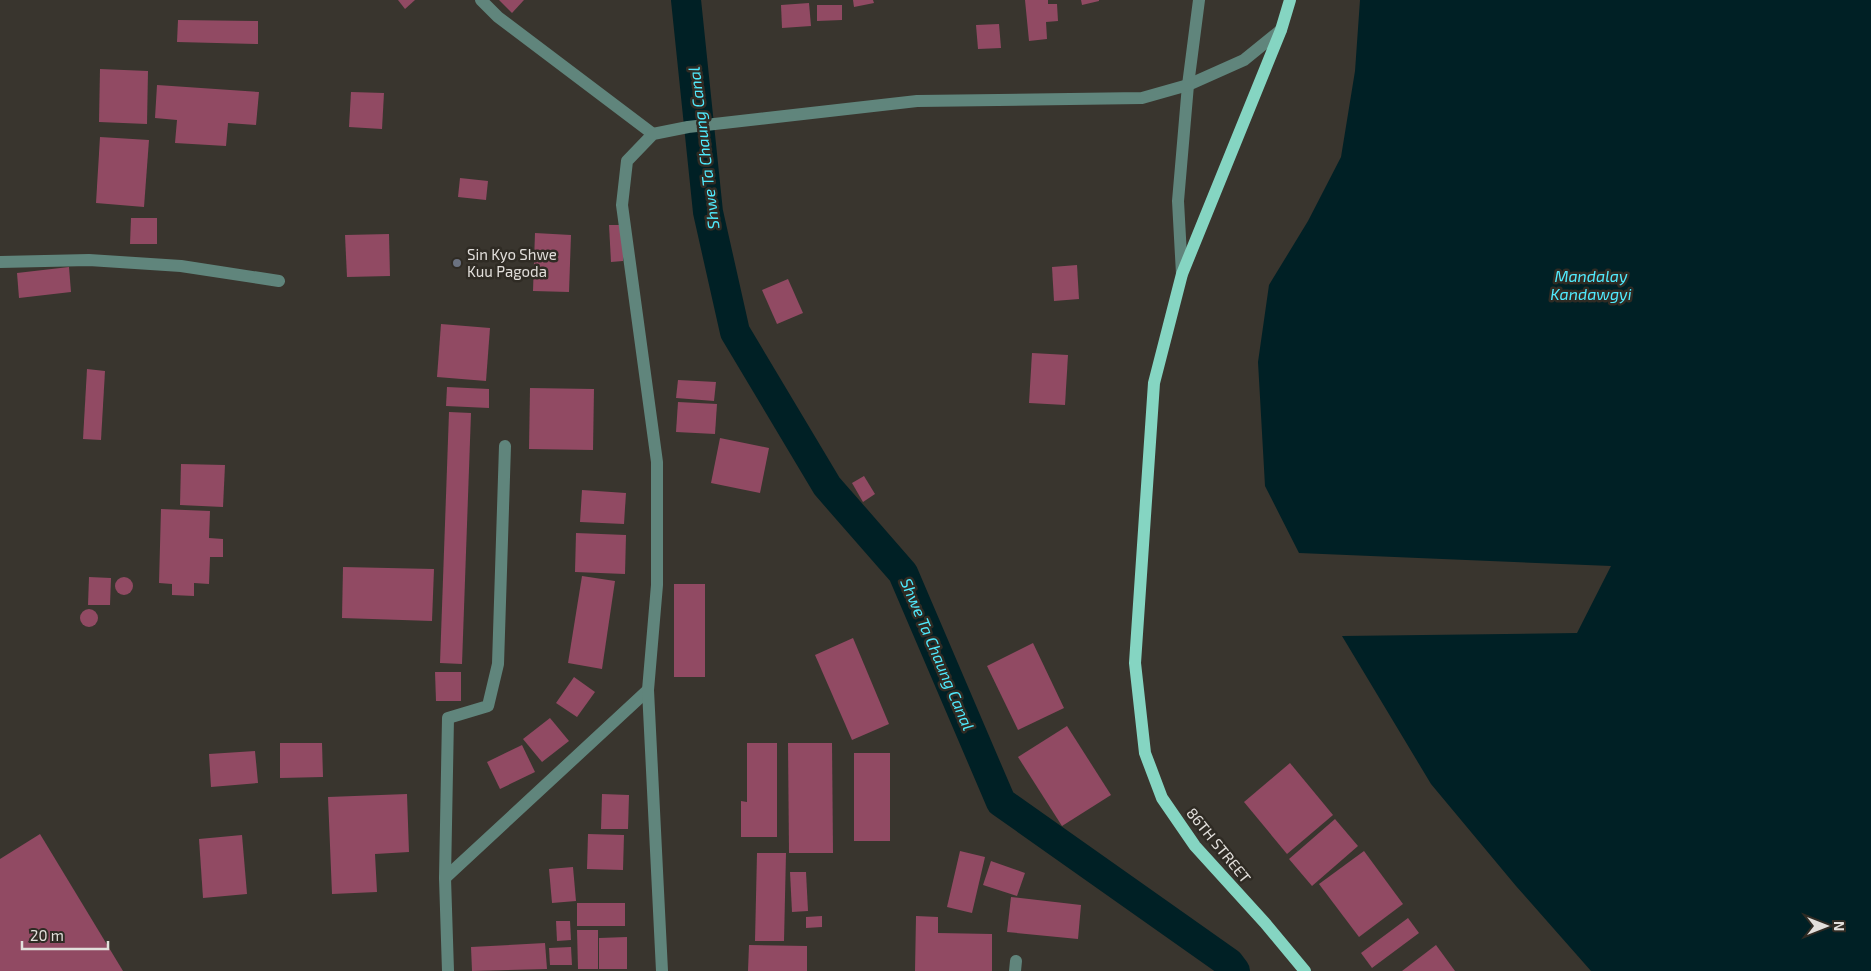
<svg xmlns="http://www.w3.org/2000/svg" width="1871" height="971" font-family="'Exo 2',sans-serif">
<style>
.water{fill:#002025}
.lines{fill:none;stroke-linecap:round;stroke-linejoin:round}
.canal{stroke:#002025;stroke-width:30}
.building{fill:#914a63}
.minor{stroke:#60857c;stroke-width:12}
.major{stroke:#85d5c2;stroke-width:12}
.worship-dot{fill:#6b7280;stroke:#2f2b24;stroke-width:2}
.labels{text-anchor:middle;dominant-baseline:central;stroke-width:5;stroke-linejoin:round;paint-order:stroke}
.poi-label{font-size:15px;fill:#e2dfdb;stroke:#2f2b24;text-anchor:start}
.street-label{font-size:15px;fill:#e2dfdb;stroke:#2f2b24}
.water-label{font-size:16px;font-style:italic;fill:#50eafd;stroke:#2f2b24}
</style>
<rect width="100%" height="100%" fill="#39352e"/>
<path class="water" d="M1360 0H1871V971H1591L1516 886 1431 784 1342 636 1577 633 1611 566 1299 553 1265 486 1258 362 1269 285 1308 221 1341 157 1355 71Z"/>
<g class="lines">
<path class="canal" d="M686 0 708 212 735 332 827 486 903 573 1001 802 1229 963 1235 971"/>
</g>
<g class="building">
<path d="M398 0H415L405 9Z"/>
<path d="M499 0H524L512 13Z"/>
<path d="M853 0H873L874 3 854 7Z"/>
<path d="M1025 0H1048V4H1057L1058 21 1046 22 1047 39 1029 41Z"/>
<path d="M1081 0H1099V1L1082 5Z"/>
<path d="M809 3 811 26 782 28 781 5Z"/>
<path d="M817 5H842V20L817 21Z"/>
<path d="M178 20 258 21V44L177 42Z"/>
<path d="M999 24 1001 48 978 49 976 25Z"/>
<path d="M100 69 148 71 147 124 99 122Z"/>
<path d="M157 85 259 92 256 125 228 123 226 146 175 143 177 120 155 118Z"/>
<path d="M351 92 384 93 382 129 349 127Z"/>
<path d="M100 137 149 140 144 207 96 203Z"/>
<path d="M460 178 488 181 486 200 458 197Z"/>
<path d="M131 218H157V244H130Z"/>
<path d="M609 225H623V261L611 262Z"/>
<path d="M535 233 571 235 569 292 533 291Z"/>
<path d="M389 234 390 276 347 277 345 235Z"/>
<path d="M1077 265 1079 299 1054 301 1052 267Z"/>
<path d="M69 267 71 292 19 298 17 273Z"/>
<path d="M788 279 803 313 777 324 762 290Z"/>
<path d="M441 324 490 328 486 381 437 377Z"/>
<path d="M1032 353 1068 355 1065 405 1029 403Z"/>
<path d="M87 369 105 371 101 440 83 439Z"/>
<path d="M678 380 716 382 714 401 676 398Z"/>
<path d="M447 387 489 389V408L446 406Z"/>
<path d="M530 388 594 389 593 450 529 449Z"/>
<path d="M678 402 717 404 715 434 676 432Z"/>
<path d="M449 412 471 413 462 664 440 663Z"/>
<path d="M720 438 769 448 760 493 711 483Z"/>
<path d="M181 464 225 465 223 507 180 505Z"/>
<path d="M864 476 875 494 863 502 852 483Z"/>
<path d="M582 490 626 493 624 524 580 522Z"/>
<path d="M161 509 210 511 209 538 223 539V557H210L209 584 194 583V596L172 595V584L159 583Z"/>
<path d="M576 533 626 535 625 574 575 572Z"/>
<path d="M343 567 434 569 432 621 342 618Z"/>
<path d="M582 576 615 581 602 669 568 663Z"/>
<path d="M89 577 111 578 110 605H88Z"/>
<circle cx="124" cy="586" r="9"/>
<rect x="674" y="584" width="31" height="93"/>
<circle cx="89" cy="618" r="9"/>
<path d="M853 638 889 724 852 740 815 655Z"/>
<path d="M1033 643 1064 708 1018 730 987 666Z"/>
<path d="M435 672H461V701H436Z"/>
<path d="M574 677 595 692 577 717 556 703Z"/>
<path d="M550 718 569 741 542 762 523 739Z"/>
<path d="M1067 726 1111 795 1062 826 1018 757Z"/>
<path d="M280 743H322L323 777 280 778Z"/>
<path d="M747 743H777V837H741V801L747 802Z"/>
<path d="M788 743H832L833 853H789Z"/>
<path d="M522 745 535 772 500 789 487 762Z"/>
<path d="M255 751 258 783 211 787 209 754Z"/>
<rect x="854" y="753" width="36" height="88"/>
<path d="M1290 763 1333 815 1287 854 1244 802Z"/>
<path d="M407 794 409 852 375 854 377 892 332 894 328 797Z"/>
<path d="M602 794 629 795 628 829H601Z"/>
<path d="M1335 819 1358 846 1312 886 1289 859Z"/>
<path d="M40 834 123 971H0V859Z"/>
<path d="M588 834 624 835 623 870 587 869Z"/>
<path d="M242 835 247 894 203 898 199 839Z"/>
<path d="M960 851 985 857 972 913 947 907Z"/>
<path d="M1364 851 1403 904 1359 937 1319 884Z"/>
<path d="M757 853H786L784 941H755Z"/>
<path d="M991 861 1025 873 1017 896 983 885Z"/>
<path d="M573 867 576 901 552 903 549 869Z"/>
<path d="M790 872H806L808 911 792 912Z"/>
<path d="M1011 897 1081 905 1078 939 1007 932Z"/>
<rect x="577" y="903" width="48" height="23"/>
<path d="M822 916V927L806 928V917Z"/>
<path d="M916 916 938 917V933L992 934V971H915Z"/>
<path d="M1408 918 1419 933 1372 968 1361 953Z"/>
<path d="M556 921H570L571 940 557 941Z"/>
<path d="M577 930H598V969H578Z"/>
<path d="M627 937V969H599V938Z"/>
<path d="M545 943 547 969 472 971 471 947Z"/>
<path d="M749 945 807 946V971H748Z"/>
<path d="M1436 945 1455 971H1402Z"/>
<path d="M571 947 572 965H550L549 948Z"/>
</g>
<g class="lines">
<g class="minor">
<path d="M481 0 498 17 653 134"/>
<path d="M0 262 89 260 181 266 279 281"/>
<path d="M1182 274 1178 201 1188 85 1199 0"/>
<path d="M445 878 648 690"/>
<path d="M448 971 445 878 448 718 488 706 498 664 505 446"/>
<path d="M662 971 648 690 657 585V462L622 205 627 161 653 134 688 127 917 101 1142 98 1188 85 1244 60 1281 30"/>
<path d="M1015 971 1016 961"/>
</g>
<path class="major" d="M1290 0 1281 30 1182 274 1154 383 1135 663 1145 753 1162 798 1195 846 1265 923 1305 971"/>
</g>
<circle class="worship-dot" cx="457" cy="263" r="5"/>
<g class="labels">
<g class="poi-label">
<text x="467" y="254">Sin Kyo Shwe<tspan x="467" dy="17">Kuu Pagoda</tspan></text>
</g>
<g class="street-label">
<text transform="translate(1219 845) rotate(51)">86TH STREET</text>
</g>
<g class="water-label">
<text transform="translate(703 148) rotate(-97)">Shwe Ta Chaung Canal</text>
<text x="1591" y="275">Mandalay<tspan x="1591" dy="18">Kandawgyi</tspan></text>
<text transform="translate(938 654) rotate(67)">Shwe Ta Chaung Canal</text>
</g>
</g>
<g transform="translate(1826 926) rotate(90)" stroke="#2f2b24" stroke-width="4" paint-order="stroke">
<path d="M0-4L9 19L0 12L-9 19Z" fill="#e2dfdb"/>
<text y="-8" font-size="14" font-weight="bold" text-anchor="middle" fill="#e2dfdb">N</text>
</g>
<path d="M22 941v8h86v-8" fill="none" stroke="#e2dfdb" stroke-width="2.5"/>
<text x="30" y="941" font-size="15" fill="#e2dfdb" stroke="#2f2b24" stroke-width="4" paint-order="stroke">20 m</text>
</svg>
